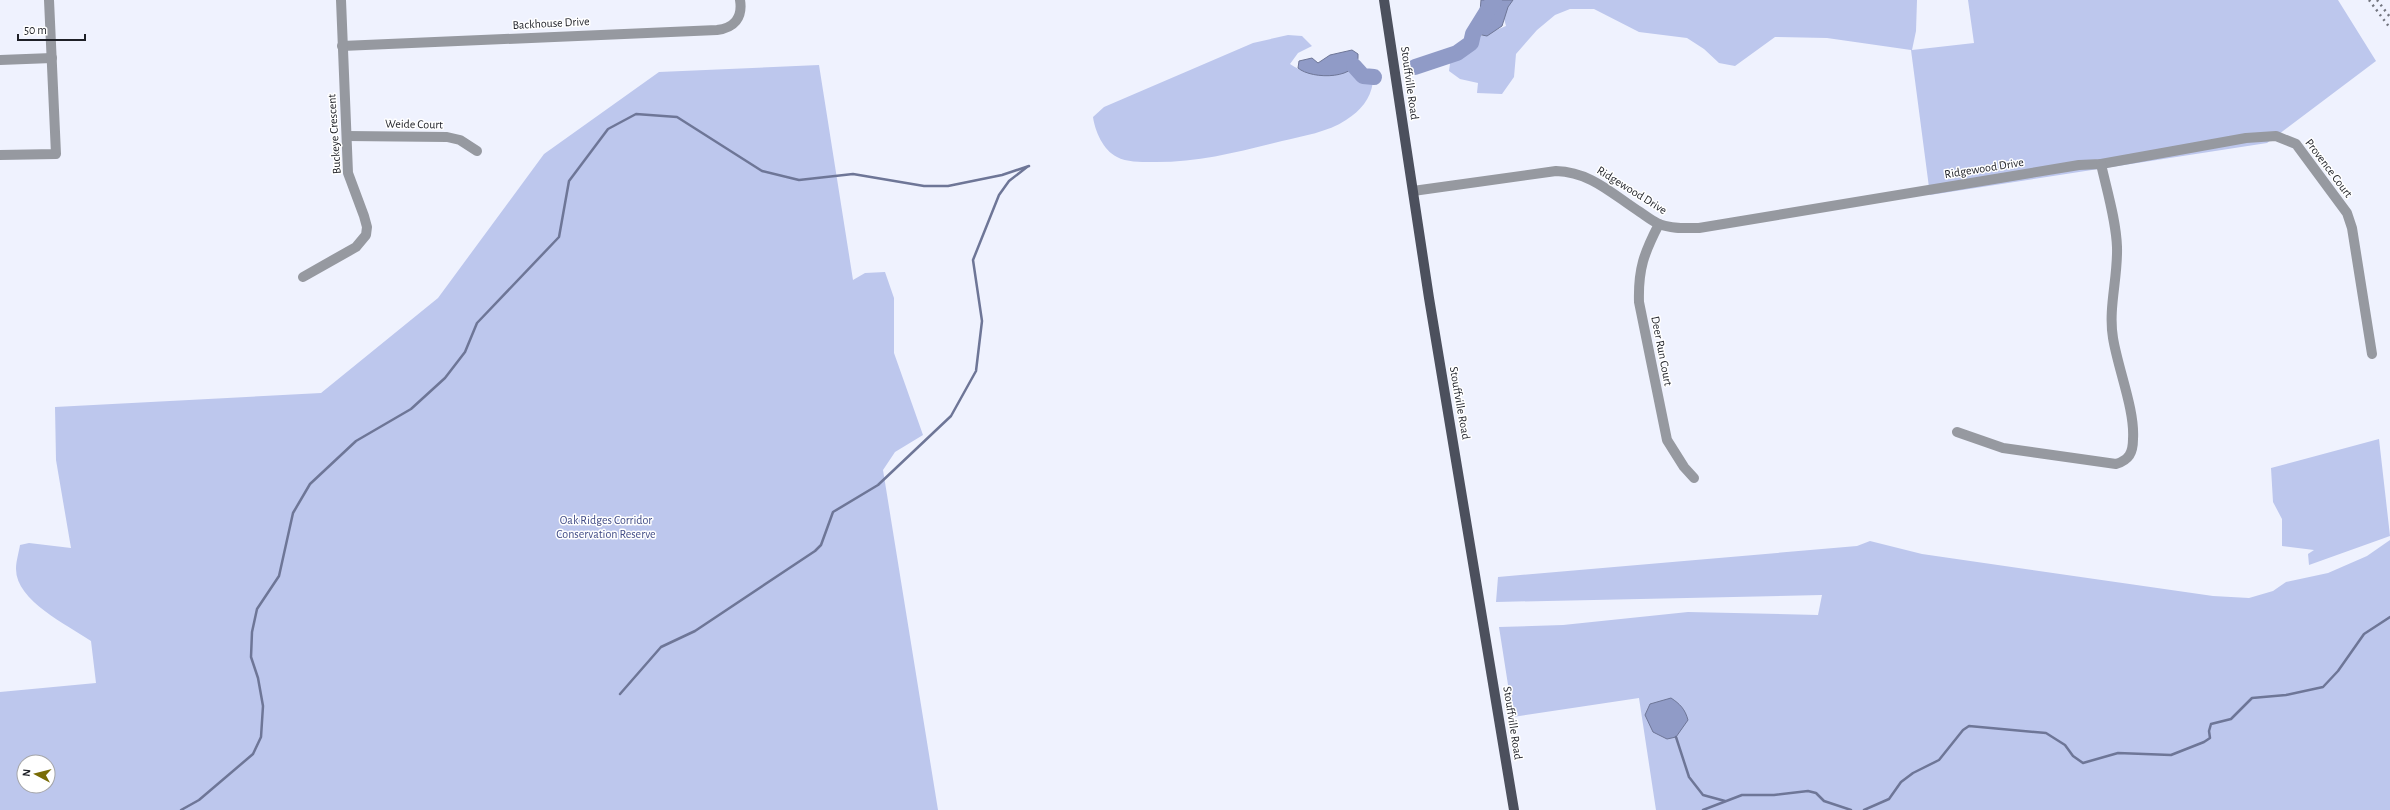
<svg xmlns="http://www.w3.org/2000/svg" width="2390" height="810" font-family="'Alegreya Sans',sans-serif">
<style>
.green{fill:#bdc7ed;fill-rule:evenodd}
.water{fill:#909bc7;stroke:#6e7697}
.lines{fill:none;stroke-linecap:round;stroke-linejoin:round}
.stream{stroke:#6e7697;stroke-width:2.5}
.river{stroke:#909bc7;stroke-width:16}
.minor{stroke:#9699a0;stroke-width:10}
.major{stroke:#4c505d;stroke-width:10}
.rail{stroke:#72757e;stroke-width:2.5;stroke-dasharray:2 4;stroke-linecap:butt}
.labels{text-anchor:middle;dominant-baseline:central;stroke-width:3;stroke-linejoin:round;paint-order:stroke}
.street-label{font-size:12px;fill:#1e2027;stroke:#fff}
.park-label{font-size:12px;fill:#424d87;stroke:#fff}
</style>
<rect width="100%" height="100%" fill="#eff2fe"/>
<g class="green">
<path d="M1506 0H1917L1916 31 1912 50 1974 43 1968 0H2338L2376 61 2267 143 1930 195 1911 50 1827 38 1775 37 1735 66 1719 63 1704 49 1687 38 1639 32 1594 9H1570L1555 15 1537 30 1516 54 1514 77 1502 94 1477 93 1478 83 1460 79 1449 71 1451 56 1474 39 1506 26 1502 11Z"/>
<path d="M1288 35 1302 36 1312 46 1298 53 1290 64C1312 79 1336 78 1360 67L1373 82C1370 100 1361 110 1346 120 1328 132 1303 136 1282 141 1238 152 1197 163 1150 162 1141 162 1126 162 1117 157 1103 150 1095 131 1093 117L1104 107 1253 43Z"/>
<path d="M819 65 853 280 865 273 885 272 894 298V353L923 435 895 452 883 470 938 810H0V692L96 683 91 641C68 625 16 601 16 569 16 561 19 552 20 545L29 543 71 548 56 460 55 407 321 393 438 298 544 154 659 72ZM24 762H48V786H24Z"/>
<path d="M2379 439 2390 536 2309 565 2308 554 2314 550 2282 546V519L2273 502 2271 468Z"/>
<path d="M2390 540V810H1656L1639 698 1513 717 1499 627 1563 625 1688 612 1818 615 1822 595 1496 602 1498 577 1857 546 1870 541 1922 554 2213 596 2249 598 2273 591 2286 582 2328 573 2367 556Z"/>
</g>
<g class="water">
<path d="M1481 0H1513L1508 7 1502 26 1487 36 1472 33 1471 26 1480 12Z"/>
<path d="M1352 50 1358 54C1361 80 1312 80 1298 68L1299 61 1312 58 1318 63 1330 55Z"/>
<path d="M1671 698C1680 704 1685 709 1688 720L1676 737 1667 739 1653 732 1645 715 1650 704Z"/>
</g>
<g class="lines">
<g class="stream">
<path d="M620 694 661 647 695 631 815 551 821 545 833 512 878 485 951 416 976 371 982 321 973 260 999 195 1009 181 1027 167"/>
<path d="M1676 737 1689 777 1703 795 1725 801"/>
<path d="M181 810 199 800 253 754 261 737 263 706 258 678 251 657 252 632 257 609 279 576 293 513 310 484 356 441 411 409 445 378 465 352 477 323 559 237 569 181 608 129 636 114 677 117 762 171 799 180 853 174 924 186H948L1002 175 1029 166"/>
<path d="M1703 810 1742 795H1774L1808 791 1816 793 1824 801 1851 810"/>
<path d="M1864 810 1889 799 1901 782 1913 773 1939 760 1963 730 1969 726 2046 733 2065 745 2073 756 2083 763 2118 753 2171 755 2204 742 2210 738 2209 731 2211 724 2231 719 2252 698 2286 695 2323 687 2338 671 2364 634 2390 617"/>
</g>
<g class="river">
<path d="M1354 66 1363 76 1374 77"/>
<path d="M1415 67 1457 53 1471 43 1473 34 1494 0"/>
</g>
<g class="minor">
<path d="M342 46 717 30C734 28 743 18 740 0"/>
<path d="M0 60 52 58"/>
<path d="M347 136 447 137 460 140 477 151"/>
<path d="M0 155 56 154 49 0"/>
<path d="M1413 191 1556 171C1591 172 1612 194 1640 212 1646 216 1652 221 1659 224 1671 229 1686 228 1699 228L2079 165 2101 164 2246 138 2276 136 2296 144 2347 213 2352 228 2372 354"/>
<path d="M1659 224C1644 253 1638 269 1639 302L1667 440 1684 467 1694 478"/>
<path d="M303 277 356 247 366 235 367 227 364 216 348 173 341 0"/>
<path d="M1957 432 2003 448 2116 464C2129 460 2133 453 2133 439 2135 410 2118 369 2113 338 2108 308 2118 278 2117 247 2116 220 2107 191 2101 164"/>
</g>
<path class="major" d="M1384 0 1429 298 1514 810"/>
<g class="rail">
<path d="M2369 0 2390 28"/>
<path d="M2377 0 2390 17"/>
</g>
</g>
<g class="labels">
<g class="street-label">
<text transform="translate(551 23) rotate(-3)">Backhouse Drive</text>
<text transform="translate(1410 83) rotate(82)">Stouffville Road</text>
<text transform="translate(414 124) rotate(1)">Weide Court</text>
<text transform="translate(334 134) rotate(-94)">Buckeye Crescent</text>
<text transform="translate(1984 168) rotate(-9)">Ridgewood Drive</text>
<text transform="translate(2329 168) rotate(53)">Provence Court</text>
<text transform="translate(1632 190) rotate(32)">Ridgewood Drive</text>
<text transform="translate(1662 351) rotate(79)">Deer Run Court</text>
<text transform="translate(1460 403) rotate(80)">Stouffville Road</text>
<text transform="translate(1513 723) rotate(81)">Stouffville Road</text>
</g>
<g class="park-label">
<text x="606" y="520">Oak Ridges Corridor<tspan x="606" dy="14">Conservation Reserve</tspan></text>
</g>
</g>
<g transform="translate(36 774) rotate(277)"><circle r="19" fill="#ffffff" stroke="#a5a6a9"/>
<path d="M0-3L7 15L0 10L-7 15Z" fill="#796c06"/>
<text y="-6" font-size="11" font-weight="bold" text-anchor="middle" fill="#1e2027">N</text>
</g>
<path d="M18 34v6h67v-6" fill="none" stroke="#1e2027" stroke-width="2"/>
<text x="24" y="34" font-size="12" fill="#1e2027" stroke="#ffffff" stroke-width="3" paint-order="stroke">50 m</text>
</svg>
